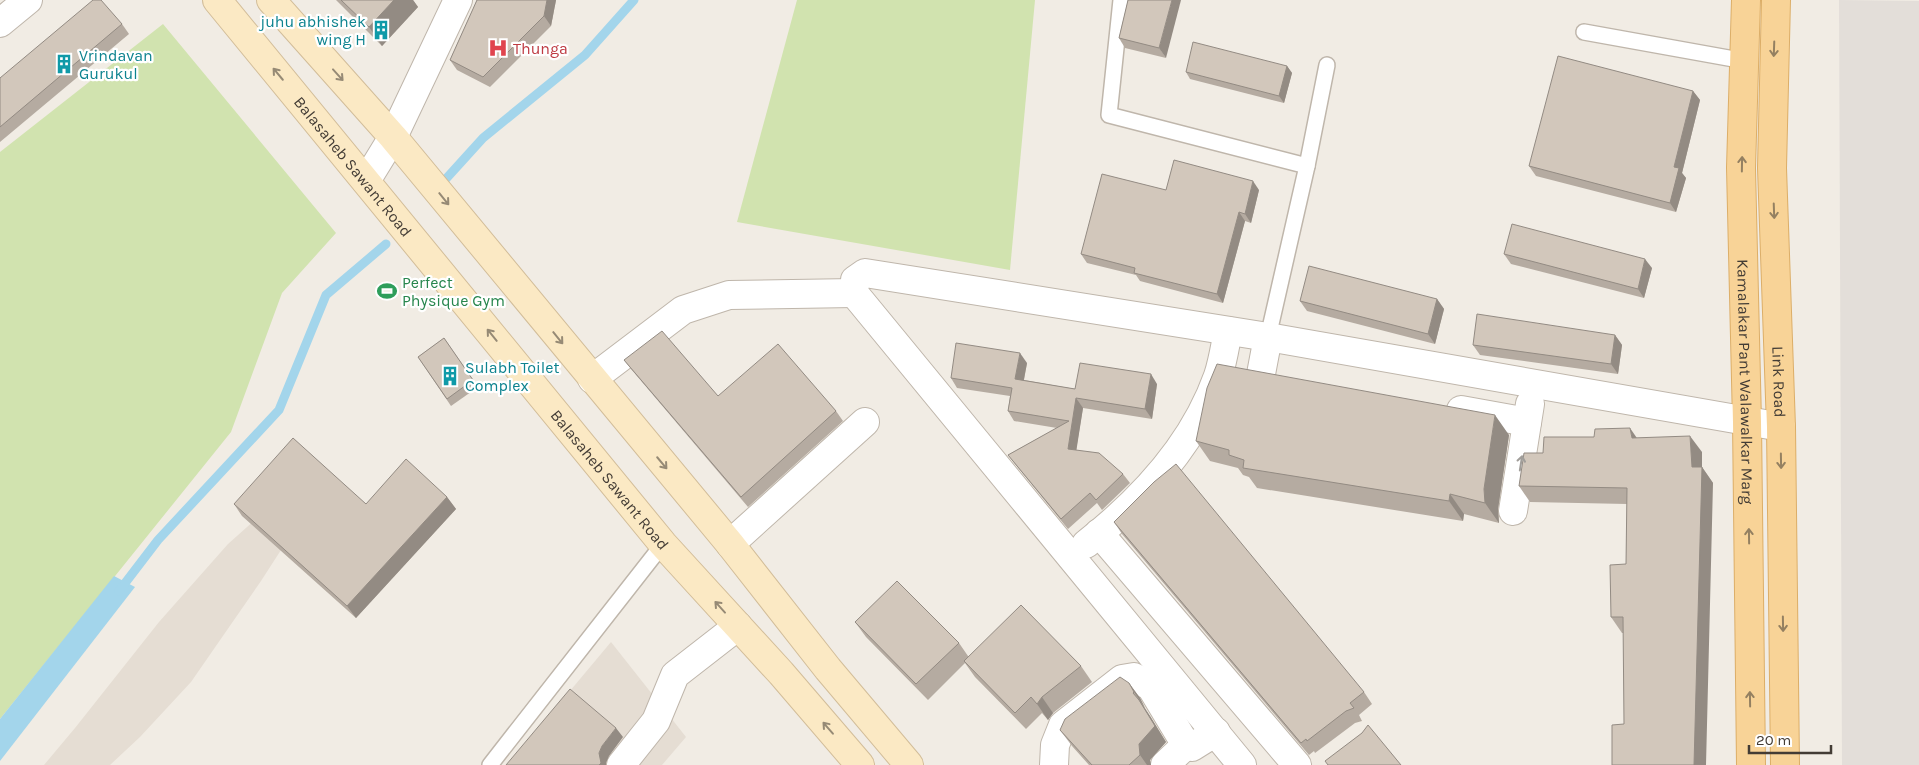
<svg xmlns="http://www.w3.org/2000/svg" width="1919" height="765" font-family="Karla,sans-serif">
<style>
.residential{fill:#e5ddd3}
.industrial{fill:#e3ded9}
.green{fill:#d1e3af}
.water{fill:#a3d5eb}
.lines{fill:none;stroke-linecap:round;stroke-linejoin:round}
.stream{stroke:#a3d5eb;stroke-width:9}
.lane-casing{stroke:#bfb6ab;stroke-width:18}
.street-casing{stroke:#bfb6ab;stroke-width:30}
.secondary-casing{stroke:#d2bd99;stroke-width:30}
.primary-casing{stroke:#dcae68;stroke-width:30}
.lane{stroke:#fff;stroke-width:15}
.street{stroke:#fff;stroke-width:28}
.secondary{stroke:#fbe9c4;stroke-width:28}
.primary{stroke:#f8d397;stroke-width:28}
.wall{fill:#b5aba1}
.shaded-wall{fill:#938b83}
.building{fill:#d2c7bb;stroke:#938b83}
.oneway{stroke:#948061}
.oneway2{stroke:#968a75}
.oneway3{stroke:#a19e9a}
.labels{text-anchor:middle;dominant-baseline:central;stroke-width:4.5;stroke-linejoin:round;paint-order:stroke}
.culture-label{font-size:16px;fill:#0d838f;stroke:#fff;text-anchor:start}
.health-label{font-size:16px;fill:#be3a42;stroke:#fff;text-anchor:start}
.street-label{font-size:16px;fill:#433c35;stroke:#fff}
.leisure-label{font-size:16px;fill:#27864d;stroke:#fff;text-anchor:start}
</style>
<rect width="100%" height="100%" fill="#f1ece4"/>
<g class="residential">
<path d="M321 488 261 581 191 682 140 737 110 765H44L75 728 159 622 228 544 275 502Z"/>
<path d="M611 642 686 737 662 765H508Z"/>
</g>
<path class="industrial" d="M1839 0 1919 1V765H1842Z"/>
<g class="green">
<path d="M797 0H1035L1010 270 737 222Z"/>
<path d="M163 24 336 233 282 293 231 432 0 719V152Z"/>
</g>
<path class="water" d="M114 576 135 587 0 761V719Z"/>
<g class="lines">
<g class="stream">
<path d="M444 181 483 138 585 55 634 0"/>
<path d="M119 591 158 540 279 410 326 295 386 244"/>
</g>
<defs>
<g id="lane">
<path d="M1121 0 1109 115 1307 166 1268 337"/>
<path d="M1584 32 1745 61"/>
<path d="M1307 166 1327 65"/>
<path d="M490 765 663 544"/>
</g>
<g id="street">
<path d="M0 23 28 0"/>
<path d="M366 181 393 137 458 0"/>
<path d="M1261 374 1268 337"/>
<path d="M592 379 683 310 729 295 854 293"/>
<path d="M1461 410 1527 422"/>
<path d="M1513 511 1530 404"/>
<path d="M1099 533 1297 765"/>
<path d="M730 544 865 422"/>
<path d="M1086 544C1142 500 1194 444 1218 376 1223 361 1225 346 1228 331"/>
<path d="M621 765 656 721 675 675 738 626"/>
<path d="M1054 765 1055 745 1063 725 1122 679 1134 677 1151 687 1186 745 1192 747 1216 732"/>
<path d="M1165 765 1186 745"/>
<path d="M1242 765 854 293 855 280 865 273 1268 337 1781 427"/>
</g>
<g id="secondary">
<path id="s1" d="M217 0 663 544 781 673 860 765"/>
<path d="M271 0 393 137 730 544 828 669 909 765"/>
</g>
<g id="primary">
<path id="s2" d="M1746 0 1741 168 1747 422 1751 765"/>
<path id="s3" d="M1776 0 1772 168 1781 427 1785 765"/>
</g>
</defs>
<use href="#lane" class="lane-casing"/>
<use href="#street" class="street-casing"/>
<use href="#secondary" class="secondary-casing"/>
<use href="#primary" class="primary-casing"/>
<use href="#lane" class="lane"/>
<use href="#street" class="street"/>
<use href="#secondary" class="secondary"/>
<use href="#primary" class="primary"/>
</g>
<g class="wall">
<path d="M336 0H413L418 7 382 46Z"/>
<path d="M477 0H556L551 26 490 87 457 70 450 60Z"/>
<path d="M1128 0 1166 58 1125 48 1119 38Z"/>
<path d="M122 24 129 34 0 142V78Z"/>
<path d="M1287 66 1292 73 1284 103 1190 79 1186 72Z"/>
<path d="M1693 91 1700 100 1682 173 1686 178 1676 212 1536 176 1529 166Z"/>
<path d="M1166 190H1259L1251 223 1245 221 1223 303 1140 281 1136 275 1087 263 1081 254Z"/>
<path d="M1504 254 1652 268 1644 298 1511 264Z"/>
<path d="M1437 299 1444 309 1435 344 1307 311 1300 301Z"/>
<path d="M1615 335 1622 345 1618 374 1480 355 1473 345Z"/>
<path d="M444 338 478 387 451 406 418 357Z"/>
<path d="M624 360 718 396 836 411 843 421 748 507 631 369Z"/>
<path d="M1027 363 1024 380 1075 389 1157 384 1152 419 1083 408 1076 450 1123 474 1130 483 1102 510 1097 503 1068 529 1015 464 1008 455 1057 428 1014 421 1008 411 1010 396 957 388 951 378Z"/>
<path d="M1509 435 1498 509 1499 523 1464 514 1463 521 1257 488 1249 477 1243 475 1238 468 1210 461 1196 441Z"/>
<path d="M1637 438 1702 452V467L1713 483 1624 724V633H1622L1611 617 1626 564 1627 504 1530 502 1519 486 1543 453Z"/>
<path d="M447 497 456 509 356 618 242 516 234 504H366Z"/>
<path d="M1114 522 1364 692 1372 704 1359 715 1362 721 1355 723 1315 753 1314 751 1309 755 1122 534Z"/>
<path d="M855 622 959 643 968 656 1081 666 1092 682 1053 713 1048 720 1042 713 1026 729 975 677 965 663 928 700 866 637Z"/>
<path d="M1129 683 1140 698 1145 708 1166 742 1150 760 1151 765H1089L1072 746 1060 730Z"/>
</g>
<g class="shaded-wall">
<path d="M394 0H413L418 7 382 46 369 27Z"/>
<path d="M547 0H556L551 26 544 16Z"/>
<path d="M1172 0H1181L1166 58 1159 48Z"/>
<path d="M1287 66 1292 73 1284 103 1279 96Z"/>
<path d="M1693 91 1700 100 1682 173 1686 178 1676 212 1670 203 1674 167Z"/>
<path d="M1253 181 1259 190 1251 223 1245 214Z"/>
<path d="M1239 212 1245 221 1223 303 1217 294Z"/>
<path d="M1645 259 1652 268 1644 298 1638 289Z"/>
<path d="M1437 299 1444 309 1435 344 1428 334Z"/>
<path d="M1615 335 1622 345 1618 374 1611 364Z"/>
<path d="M1020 353 1027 363 1022 389 1015 379Z"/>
<path d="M1151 374 1157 384 1152 419 1145 409Z"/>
<path d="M1076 398 1083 408 1075 459 1068 449Z"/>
<path d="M1495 415 1509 435 1498 509 1499 523 1485 503 1484 489Z"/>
<path d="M1630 428 1641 444 1632 438Z"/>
<path d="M1690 436 1702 452V467L1713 483 1706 765H1694L1692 467Z"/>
<path d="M1450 494 1464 514 1463 521 1449 501Z"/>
<path d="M447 497 456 509 356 618 347 606Z"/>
<path d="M1129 683 1140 698 1145 708 1134 692Z"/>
<path d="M1042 697 1053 713 1048 720 1037 704Z"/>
<path d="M1139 700 1150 716 1166 742 1150 760 1151 765H1147L1140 755 1139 744Z"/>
<path d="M616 728 623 737 609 756 606 763V765H599V753L602 746Z"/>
</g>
<g class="building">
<path d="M93 0H101L122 24 0 127V78Z"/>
<path d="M341 0H394L369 27Z"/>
<path d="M477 0H547L544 16 483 77 450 60Z"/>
<path d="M1128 0H1172L1159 48 1119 38Z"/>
<path d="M1193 42 1287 66 1279 96 1186 72Z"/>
<path d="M1558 56 1693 91 1674 167 1679 168 1670 203 1529 166Z"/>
<path d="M1174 160 1253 181 1245 214 1239 212 1217 294 1134 273 1135 268 1081 254 1102 174 1166 190Z"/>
<path d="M1512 224 1645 259 1638 289 1504 254Z"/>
<path d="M1309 266 1437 299 1428 334 1300 301Z"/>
<path d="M1477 314 1615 335 1611 364 1473 345Z"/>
<path d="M662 331 718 396 778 344 836 411 741 497 624 360Z"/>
<path d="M444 338 473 380 447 399 418 357Z"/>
<path d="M956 343 1020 353 1015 379 1075 389 1080 363 1151 374 1145 409 1076 398 1068 449 1099 453 1123 474 1096 500 1090 493 1061 519 1008 455 1069 421 1008 411 1012 388 951 378Z"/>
<path d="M1217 364 1495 415 1484 489 1485 503 1450 494 1449 501 1243 468 1244 460 1229 455V450L1196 441 1207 388Z"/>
<path d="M1630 428 1632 438 1690 436 1692 467H1702L1694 765H1612V725L1624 724 1623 617H1611L1610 565 1626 564 1627 488 1519 486 1524 453H1543L1544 437H1594L1595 429Z"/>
<path d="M293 438 366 504 406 459 447 497 347 606 234 504Z"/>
<path d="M1176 464 1364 692 1350 703 1354 708 1346 711 1307 741 1306 739 1301 743 1114 522 1154 482Z"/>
<path d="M897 581 959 643 916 684 855 622Z"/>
<path d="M1021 605 1081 666 1042 697 1037 704 1031 697 1015 713 964 661Z"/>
<path d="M1120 677 1129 683 1134 692 1133 693 1139 700 1155 726 1139 744 1140 755 1129 765H1092L1060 730 1065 719Z"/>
<path d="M570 689 616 728 602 746 599 753 601 763 599 765H506Z"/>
<path d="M1368 725 1401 765H1328L1325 761 1362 733Z"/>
</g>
<defs><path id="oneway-shaft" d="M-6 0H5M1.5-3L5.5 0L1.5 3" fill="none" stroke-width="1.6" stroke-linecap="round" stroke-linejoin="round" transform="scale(1.25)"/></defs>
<g class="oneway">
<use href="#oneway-shaft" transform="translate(1774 49) rotate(92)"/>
<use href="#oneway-shaft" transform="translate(1742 164) rotate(-89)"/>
<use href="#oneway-shaft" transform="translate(1774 211) rotate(88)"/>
<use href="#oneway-shaft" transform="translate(1781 461) rotate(89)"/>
<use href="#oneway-shaft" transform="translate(1749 536) rotate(-91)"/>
<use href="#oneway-shaft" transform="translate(1783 624) rotate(89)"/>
<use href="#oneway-shaft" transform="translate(1750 699) rotate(-91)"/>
</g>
<g class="oneway2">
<use href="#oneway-shaft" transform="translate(278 74) rotate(-130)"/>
<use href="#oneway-shaft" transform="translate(338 75) rotate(48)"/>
<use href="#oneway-shaft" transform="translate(444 199) rotate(51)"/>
<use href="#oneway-shaft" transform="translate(492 335) rotate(-129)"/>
<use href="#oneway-shaft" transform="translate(558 338) rotate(51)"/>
<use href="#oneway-shaft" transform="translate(662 463) rotate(50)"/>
<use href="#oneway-shaft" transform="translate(720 607) rotate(-132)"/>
<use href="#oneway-shaft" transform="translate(828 728) rotate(-131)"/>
</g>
<use class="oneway3" href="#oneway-shaft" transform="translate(1521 463) rotate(-81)"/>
<defs>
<symbol id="building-bare" viewBox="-9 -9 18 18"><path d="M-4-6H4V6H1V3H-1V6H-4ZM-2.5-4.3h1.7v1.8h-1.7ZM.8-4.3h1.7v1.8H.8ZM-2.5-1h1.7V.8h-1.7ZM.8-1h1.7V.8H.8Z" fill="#0f9aa8" stroke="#fff" stroke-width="2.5" paint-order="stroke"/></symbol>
<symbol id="hospital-bare" viewBox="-9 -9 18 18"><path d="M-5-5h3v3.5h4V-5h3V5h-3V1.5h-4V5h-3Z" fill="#e0444e" stroke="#fff" stroke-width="2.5" paint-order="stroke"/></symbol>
<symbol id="stadium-bare" viewBox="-9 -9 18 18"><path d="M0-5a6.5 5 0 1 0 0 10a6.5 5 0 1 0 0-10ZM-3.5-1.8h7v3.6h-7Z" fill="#2e9e5b" stroke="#fff" stroke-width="2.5" paint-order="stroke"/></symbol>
</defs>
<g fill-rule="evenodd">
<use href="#building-bare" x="367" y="16" width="28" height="28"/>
<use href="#hospital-bare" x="484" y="34" width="28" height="28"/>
<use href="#building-bare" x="50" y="50" width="28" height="28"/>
<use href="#stadium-bare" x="373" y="277" width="28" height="28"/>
<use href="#building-bare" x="436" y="362" width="28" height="28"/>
</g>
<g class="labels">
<g class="culture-label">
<text x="366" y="21" text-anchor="end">juhu abhishek<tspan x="366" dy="18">wing H</tspan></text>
<text x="79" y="55">Vrindavan<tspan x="79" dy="18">Gurukul</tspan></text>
<text x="465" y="367">Sulabh Toilet<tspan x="465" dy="18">Complex</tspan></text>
</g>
<g class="health-label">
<text x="513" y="48">Thunga</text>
</g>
<g class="street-label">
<text stroke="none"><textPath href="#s1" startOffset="215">Balasaheb Sawant Road</textPath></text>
<text stroke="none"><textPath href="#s2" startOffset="382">Kamalakar Pant Walawalkar Marg</textPath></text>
<text stroke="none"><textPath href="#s3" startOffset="382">Link Road</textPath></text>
<text stroke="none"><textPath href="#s1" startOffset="620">Balasaheb Sawant Road</textPath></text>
</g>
<g class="leisure-label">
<text x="402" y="282">Perfect<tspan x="402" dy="18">Physique Gym</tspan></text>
</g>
</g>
<path d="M1749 745v8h82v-8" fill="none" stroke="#433c35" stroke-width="2.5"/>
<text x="1756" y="745" font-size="15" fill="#433c35" stroke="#ffffff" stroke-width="4" paint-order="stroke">20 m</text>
</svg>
